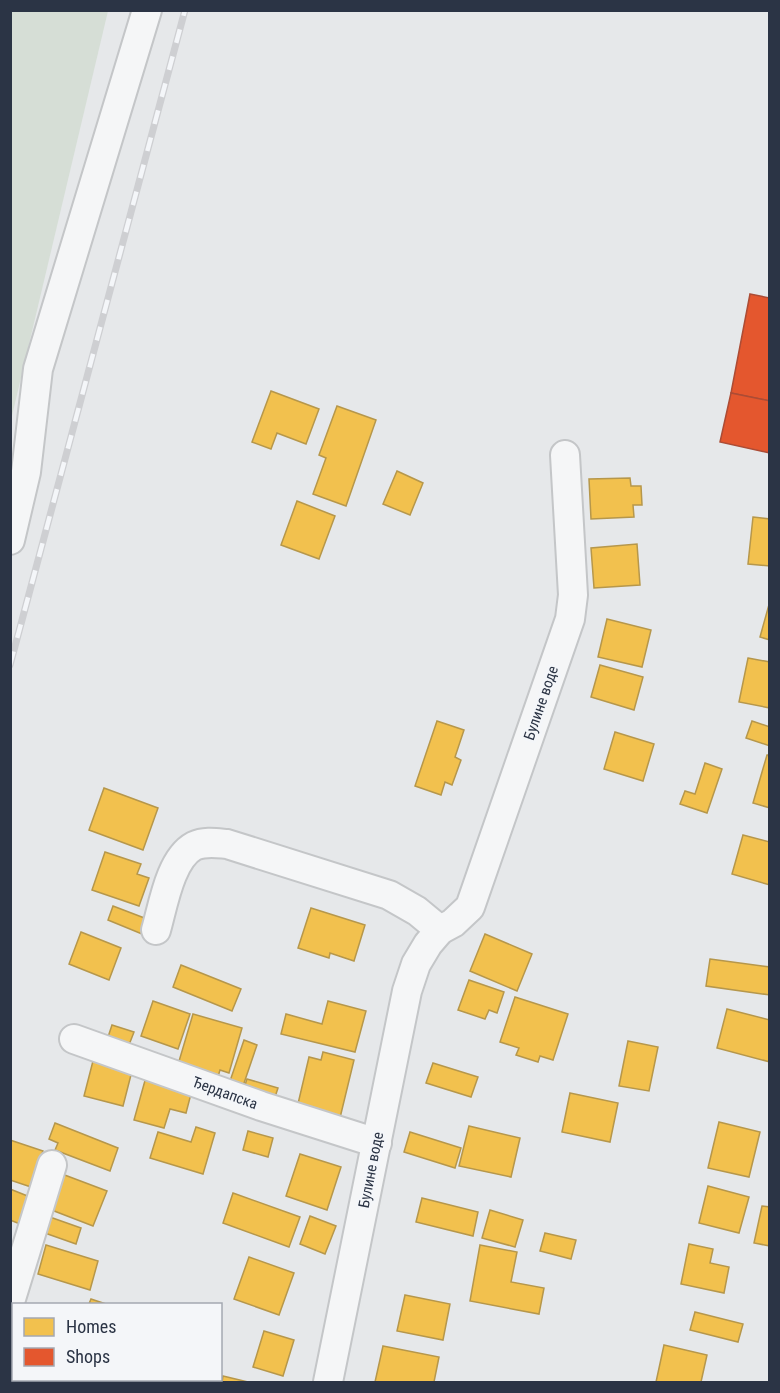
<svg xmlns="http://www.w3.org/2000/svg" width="780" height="1393" font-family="'Roboto Condensed',sans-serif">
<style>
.green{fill:#d6ded6}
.homes{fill:#f2c14e;stroke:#b6974b;stroke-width:1.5}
.shops{fill:#e4572e;stroke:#ac4c35;stroke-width:1.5}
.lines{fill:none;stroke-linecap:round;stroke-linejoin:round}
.street-casing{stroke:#c4c6c8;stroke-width:32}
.street{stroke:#f5f6f7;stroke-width:28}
.rail-casing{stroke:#cecfd2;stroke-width:7}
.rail{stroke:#f4f6f9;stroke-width:4.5;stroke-dasharray:14;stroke-linecap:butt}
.labels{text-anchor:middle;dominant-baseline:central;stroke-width:6;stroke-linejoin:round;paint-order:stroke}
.street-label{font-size:15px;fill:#2b3445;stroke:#f4f6f9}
</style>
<rect width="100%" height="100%" fill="#e6e8ea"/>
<path class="green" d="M11 10 108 11 11 420 10 11Z"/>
<g class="homes">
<path d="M271 391 319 409 306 444 277 433 271 449 252 442Z"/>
<path d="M337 406 376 420 346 506 313 494 326 458 319 455Z"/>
<path d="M397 471 423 483 410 515 383 504Z"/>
<path d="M630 478 631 486H641L642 505H633L634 517 591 519 589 479Z"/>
<path d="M297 501 335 516 319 559 281 545Z"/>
<path d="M753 517 770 519V566L748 564Z"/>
<path d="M637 544 640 585 594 588 591 548Z"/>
<path d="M770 601V640L760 637Z"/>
<path d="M607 619 651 630 642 667 598 657Z"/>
<path d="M748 658 770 662V708L739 702Z"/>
<path d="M600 665 643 677 634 710 591 697Z"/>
<path d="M437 721 464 730 455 757 461 760 452 785 445 782 441 795 415 786Z"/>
<path d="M752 721 770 727V746L746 738Z"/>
<path d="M615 732 654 744 643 781 604 769Z"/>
<path d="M767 755H770V808L753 803Z"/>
<path d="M705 763 722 769 707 813 680 804 685 791 695 794Z"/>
<path d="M104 788 158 808 143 850 89 830Z"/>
<path d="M743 835 770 842V885L732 874Z"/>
<path d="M105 852 141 864 137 874 149 878 139 906 92 890Z"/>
<path d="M113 906 147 919 142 934 108 920Z"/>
<path d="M311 908 365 925 354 961 330 953 329 958 298 948Z"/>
<path d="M81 932 121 948 109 980 69 964Z"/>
<path d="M485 934 532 954 517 991 470 971Z"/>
<path d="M710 959 770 967V995L706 986Z"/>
<path d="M181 965 241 989 232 1011 173 987Z"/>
<path d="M469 980 504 992 497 1013 489 1010 485 1019 458 1010Z"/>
<path d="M515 997 568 1014 553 1060 540 1056 538 1062 516 1055 519 1048 500 1042Z"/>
<path d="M153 1001 190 1014 178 1049 141 1036Z"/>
<path d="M328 1001 366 1011 355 1052 281 1034 286 1014 322 1024Z"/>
<path d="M727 1009 770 1020V1062L717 1048Z"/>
<path d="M193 1014 242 1028 229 1073 220 1070 217 1080 177 1068Z"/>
<path d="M112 1025 134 1032 127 1050 106 1043Z"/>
<path d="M244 1040 257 1045 242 1089 229 1084Z"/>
<path d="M628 1041 658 1047 649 1091 619 1086Z"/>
<path d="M323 1052 354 1060 339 1122 297 1108 309 1057 321 1060Z"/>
<path d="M93 1061 132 1071 123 1106 84 1096Z"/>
<path d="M433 1063 478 1077 471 1097 426 1083Z"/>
<path d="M146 1077 192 1090 186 1113 170 1109 164 1128 134 1120Z"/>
<path d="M247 1079 278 1088 273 1103 242 1094Z"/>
<path d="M570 1093 618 1103 610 1142 562 1132Z"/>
<path d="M719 1122 760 1132 749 1177 708 1168Z"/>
<path d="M55 1123 118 1148 110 1171 55 1150 58 1143 49 1139Z"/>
<path d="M469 1126 520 1138 511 1177 459 1166Z"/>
<path d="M196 1127 215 1133 203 1174 150 1158 158 1132 191 1142Z"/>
<path d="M248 1131 273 1138 268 1157 243 1150Z"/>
<path d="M410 1132 461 1148 455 1168 404 1152Z"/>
<path d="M10 1140 43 1151 31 1187 10 1180Z"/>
<path d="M300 1154 341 1167 327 1210 286 1196Z"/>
<path d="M62 1174 107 1191 93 1226 49 1209Z"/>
<path d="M708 1186 749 1197 739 1233 699 1223Z"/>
<path d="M10 1189 30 1197 20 1224 10 1220Z"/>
<path d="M233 1193 300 1217 289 1247 223 1223Z"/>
<path d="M422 1198 478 1212 473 1236 416 1222Z"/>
<path d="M762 1206 770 1207V1246L754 1243Z"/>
<path d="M490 1210 523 1220 515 1247 482 1238Z"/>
<path d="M47 1216 81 1228 76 1244 42 1232Z"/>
<path d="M310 1216 336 1226 325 1254 300 1244Z"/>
<path d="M545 1233 576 1240 571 1259 540 1251Z"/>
<path d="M689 1244 713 1249 710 1263 729 1267 724 1293 681 1284Z"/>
<path d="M46 1245 98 1261 90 1290 38 1274Z"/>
<path d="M480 1245 517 1252 511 1282 544 1288 539 1314 470 1301Z"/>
<path d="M249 1257 294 1273 279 1315 234 1299Z"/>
<path d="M405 1295 450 1304 443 1340 397 1331Z"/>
<path d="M91 1299 106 1304H89Z"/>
<path d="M695 1312 743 1324 738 1342 690 1330Z"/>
<path d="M264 1331 294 1340 283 1376 253 1367Z"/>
<path d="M664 1345 707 1355 701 1382H656Z"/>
<path d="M383 1346 439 1357 434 1382H375Z"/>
<path d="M223 1376 248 1382H222Z"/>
<path d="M36 1380H58L65 1382H35Z"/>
</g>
<g class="shops">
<path d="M750 294 770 298V401L731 393Z"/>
<path d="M731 393 770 401V453L720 442Z"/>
</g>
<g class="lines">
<defs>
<g id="street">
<path d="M10 540 26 472 38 369 147 10"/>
<path d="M156 930C163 906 170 859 194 846 205 841 216 843 227 844L389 895 417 911 440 930"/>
<path d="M74 1039 261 1106 377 1143"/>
<path d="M10 1302 52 1165"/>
<path d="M328 1382 407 991 416 964 428 944 440 930 453 923 470 907 570 619 573 595 565 455"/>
</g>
</defs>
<use href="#street" class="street-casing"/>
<use href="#street" class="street"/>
<defs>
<path id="rail" d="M10 665 185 10"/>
</defs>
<use href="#rail" class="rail-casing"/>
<use href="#rail" class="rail"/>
</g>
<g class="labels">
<g class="street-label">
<text transform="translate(541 703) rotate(-71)">Булине воде</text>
<text transform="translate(225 1093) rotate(20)">Ђердапска</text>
<text transform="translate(371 1170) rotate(-79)">Булине воде</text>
</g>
</g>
<rect width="780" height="1393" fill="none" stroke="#2b3445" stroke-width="24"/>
<rect x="12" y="1303" width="210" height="78" fill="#f4f6f9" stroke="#a4a8b1" stroke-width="1.5"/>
<rect x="24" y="1318" width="30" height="18" fill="#f2c14e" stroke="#a4a8b1" stroke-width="1.5"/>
<text x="66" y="1333" font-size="18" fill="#2b3445">Homes</text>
<rect x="24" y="1348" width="30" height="18" fill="#e4572e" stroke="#a4a8b1" stroke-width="1.5"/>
<text x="66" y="1363" font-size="18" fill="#2b3445">Shops</text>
</svg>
